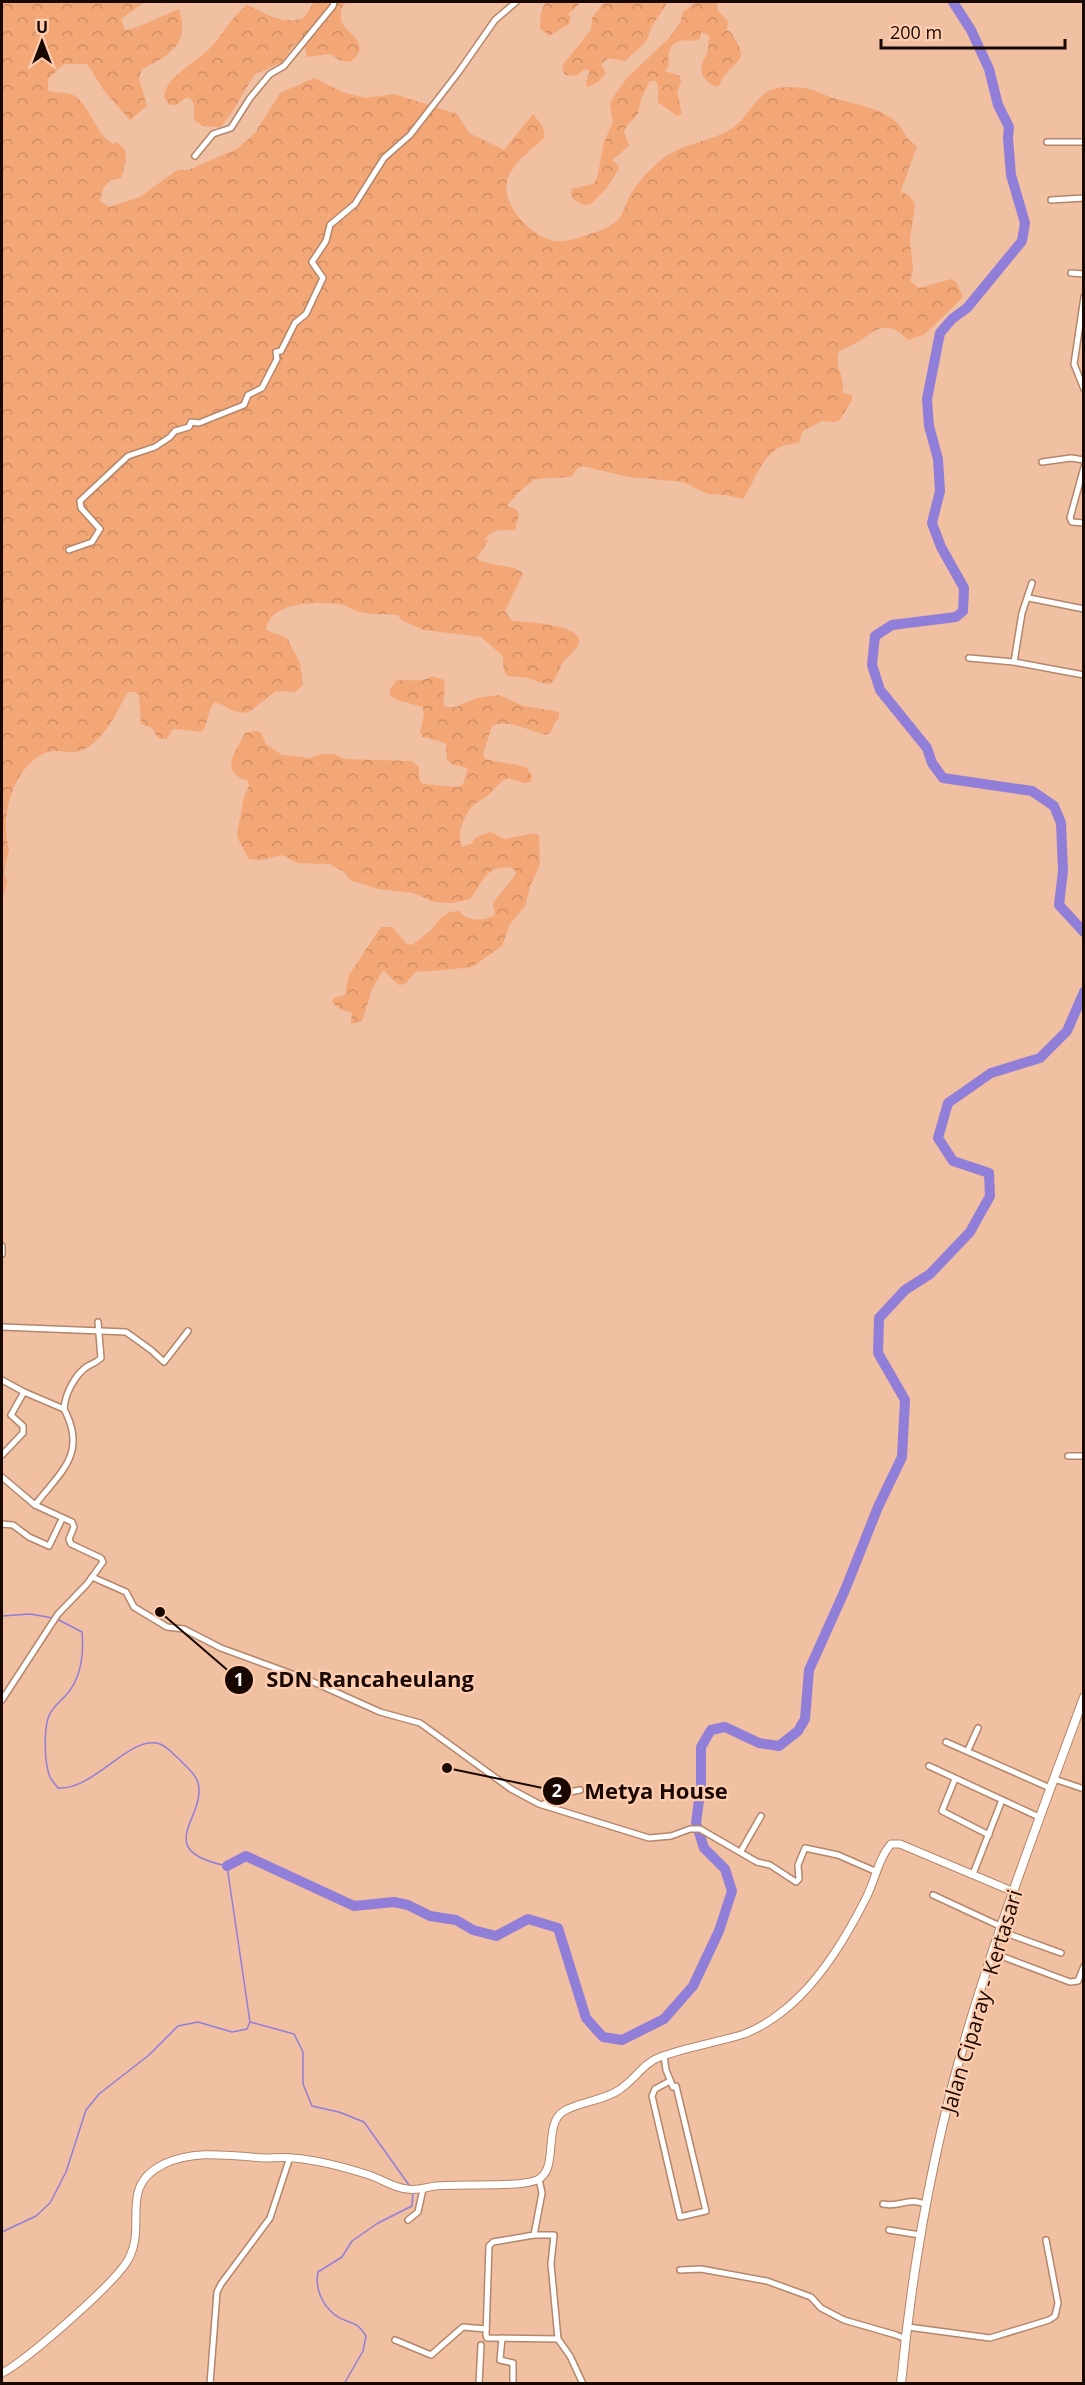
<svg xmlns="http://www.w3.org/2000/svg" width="1085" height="2385" font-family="'Open Sans',sans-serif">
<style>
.forest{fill:url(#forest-crowns)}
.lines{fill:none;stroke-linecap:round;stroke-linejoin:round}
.stream{stroke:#917ed8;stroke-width:1.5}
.river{stroke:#917ed8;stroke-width:10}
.minor-casing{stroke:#b4866a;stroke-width:8}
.tertiary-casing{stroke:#b4866a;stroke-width:9}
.secondary-casing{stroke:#b4866a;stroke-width:10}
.minor{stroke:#fff;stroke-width:5}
.tertiary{stroke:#fff;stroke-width:7}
.secondary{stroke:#fff;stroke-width:8}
.labels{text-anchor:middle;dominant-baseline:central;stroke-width:4.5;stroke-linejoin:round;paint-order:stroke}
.street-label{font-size:21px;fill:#190801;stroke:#feccae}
.leader{fill:none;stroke:#190801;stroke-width:2}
.callout-dot{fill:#190801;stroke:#feccae;stroke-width:2}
.mark-label{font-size:18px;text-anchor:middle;font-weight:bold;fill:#fff}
.callout-label{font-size:22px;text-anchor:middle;font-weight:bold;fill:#190801;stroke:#feccae;stroke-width:4.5;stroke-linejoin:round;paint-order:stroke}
</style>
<defs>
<pattern id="forest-crowns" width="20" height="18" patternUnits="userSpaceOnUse" patternTransform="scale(1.5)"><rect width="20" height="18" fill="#f3a676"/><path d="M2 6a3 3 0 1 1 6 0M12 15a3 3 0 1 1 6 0" fill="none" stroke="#d08d64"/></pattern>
</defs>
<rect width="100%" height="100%" fill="#f1bfa1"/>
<g class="forest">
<path d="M2 2H145L121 19 125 30 135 28 179 9C191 44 169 56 142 69L139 79 147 106 130 120 105 92 87 64H64L48 79V91C56 93 64 92 71 94 88 100 95 134 113 144L117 142 125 150 126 161 121 178 110 180 103 189 100 201 109 207 140 197 177 170H188L237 149 255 133 280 93 314 78 343 92 365 98 394 94 457 114 469 133 504 150 533 114 543 127 545 137C533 148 518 159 510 173 495 200 529 235 554 241 567 243 587 235 599 231 604 229 614 224 618 220 623 215 625 205 628 199 635 185 648 171 660 161 681 142 711 143 734 127 749 117 756 92 777 88 785 87 800 87 809 89 816 90 823 95 830 97 851 104 876 106 894 120 904 128 904 139 917 146L900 194 902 192 910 196 915 205 910 239 913 270 910 281 919 288 951 279 956 282 963 297 925 334 908 340C891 324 883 324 865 337 858 343 847 347 839 351 834 371 846 375 842 393L852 395V400L840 420 834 422 822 421 803 431 799 442C793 444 786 444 780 447 760 458 755 481 743 499L726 495 708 494 683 482 642 478C634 480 594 468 582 466L577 469 571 477 535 479 519 492 507 506 516 509 519 514 515 530C503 530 492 528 484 540L489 539 477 558C487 567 509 563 523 573L505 611 512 621C525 622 582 624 579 642 578 649 569 656 564 661 558 668 557 680 550 684 541 684 538 681 531 679 514 673 502 686 503 656L481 637 424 630 401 620 398 615C386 614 372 615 360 612 354 611 349 606 343 605 321 601 269 600 266 630L287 638 300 663 303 685 295 692 276 691 249 712C235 715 227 706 215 702 206 710 210 724 201 732L176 729 172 730 167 739 158 738 152 728 141 724 139 695 135 692H128C118 709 108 733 91 745 71 760 61 745 43 754 11 770 0 818 9 850L4 871 7 882 2 901Z"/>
<path d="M314 2H346L341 9V21C349 36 373 44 350 62L339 60 330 54 307 57 304 44 301 43 294 45 282 62 254 75 231 114 220 127 203 126 194 120C193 111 198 102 187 97L176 105H170C165 100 163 96 166 89 173 74 195 62 207 51 222 37 230 18 247 5 267 14 281 25 304 18Z"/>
<path d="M604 2H668L652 26 646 42 625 61 608 58 601 64 606 73C601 80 595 85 587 87L586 81 590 71 585 69 576 76 565 75 562 66 591 30 592 18Z"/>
<path d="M696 2H717L718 11 728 21 727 30C733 33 733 36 736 41 747 59 737 61 726 74 722 78 721 82 718 87 707 84 699 75 702 64 703 59 708 55 708 50 709 44 707 42 710 36L701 32 700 38 695 41C675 38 666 45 669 66L665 71 680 76 681 82 677 92 682 114 677 116 658 102V86L656 81H650L641 99 638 114 626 127 624 132 629 146 612 160 616 163 619 168 607 188 591 204 585 205 574 200 571 194 572 189 593 184 597 179 604 142 613 122 610 104 612 99 627 78 669 38 680 23 683 12Z"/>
<path d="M545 3V2H581L568 14 571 18 569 24 549 36 540 28 541 13Z"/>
<path d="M432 676 444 680C447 689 441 698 445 707H456L477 698 499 695 524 706 559 712V718L555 722 551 732 546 735C530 731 506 718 492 726L483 754 485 759 526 767 532 776 531 782 525 783 508 778C497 783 495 790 487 796 483 799 478 801 475 804 464 814 456 834 462 847L472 843 475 838 490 832 505 839 534 833 539 835 540 864 531 884 525 906 510 924 502 946 472 967 422 972 416 971 405 984 399 985 383 970 372 989 362 1021 351 1024 352 1013 340 1009 332 1002 334 998 345 995 349 975 381 927H392L407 944 412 945 430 931 441 918 450 912 459 911C466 921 484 922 495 915 495 912 494 909 493 906 493 898 513 883 516 872L512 868C485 864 484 882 470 899L453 903 434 902 413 893 378 889 350 880 343 871 329 864 297 863 282 855 261 860 249 859 238 839 237 834 244 796 249 786 248 781C217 771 237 751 245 733L256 731 261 733 266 744 282 755 310 758 321 754H334L345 759 412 761 419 767V778L422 784 459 787 463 784 468 768 451 764 447 760 446 743 423 737 420 732 424 715 423 707 400 701 390 696V690L396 681C409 678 420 684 432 676Z"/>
</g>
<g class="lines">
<g class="stream">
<path d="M2 1616 30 1614 53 1618"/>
<path d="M57 1619 82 1632C84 1654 82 1676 67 1694 62 1700 55 1705 51 1712 43 1724 44 1763 50 1777 52 1781 55 1784 58 1788 94 1791 131 1733 160 1744 167 1746 175 1756 181 1761 186 1767 197 1775 198 1783 207 1818 150 1850 227 1866L250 2022 294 2034 303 2052V2084L312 2106 339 2112 364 2122 409 2185"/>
<path d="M2 2232 36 2216 50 2203 66 2172 86 2110 99 2094 149 2055 178 2026 198 2022 232 2032 247 2029 250 2022"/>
<path d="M344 2384 363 2351 366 2336C355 2318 348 2325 335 2315 321 2304 315 2287 318 2272L342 2257 352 2241 378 2223 412 2206 413 2192"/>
</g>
<g class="river">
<path d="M953 2 971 30 989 69 998 105 1009 127 1008 138 1011 175 1025 223 1022 241 967 308 952 319 940 333 927 399 929 426 938 459 940 491 932 523 941 547 964 588 963 611 956 617 892 625 875 636 872 665 880 690 927 748 932 763 943 778 1032 791 1054 806 1061 823 1063 871 1059 905 1084 932"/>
<path d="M227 1866 246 1856 354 1906 394 1902 408 1905 430 1916 456 1920 473 1930 496 1936 528 1919 558 1928 586 2018 603 2037 622 2040 664 2019 693 1986 719 1931 732 1891 725 1869 704 1848 696 1823 701 1785V1747L711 1730 725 1727 759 1743 779 1746 798 1731 805 1719 809 1670 845 1590 878 1507 902 1457 905 1400 878 1353 879 1318 905 1290 930 1274 970 1232 990 1196 989 1173 953 1161 938 1138 948 1103 991 1073 1040 1058 1067 1031 1084 992"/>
</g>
<defs>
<g id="minor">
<path d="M1047 142H1084"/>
<path d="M195 156 213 134 231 128 250 98 270 74 284 66 333 6 334 2"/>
<path d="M1051 200 1084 198"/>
<path d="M1071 273 1084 274"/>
<path d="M1084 297 1074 364 1084 389"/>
<path d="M1042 462 1071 458 1084 460"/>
<path d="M1084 467 1070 518 1072 522 1084 523"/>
<path d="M69 550 92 542 100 529 81 508 80 501 128 456 155 447 170 437 175 431 189 427 191 422 199 423 244 405 248 395 262 388 277 359 276 352 281 351 295 323 306 314 323 278 312 262 326 241 330 225 355 204 384 158 410 135 458 73 495 20 516 2"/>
<path d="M1029 598 1084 609"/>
<path d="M969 658 1014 662 1022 613 1032 583"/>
<path d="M1014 662 1084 675"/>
<path d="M2 1246V1254"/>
<path d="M2 1327 126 1332 151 1350 164 1362 188 1331"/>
<path d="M2 1380 24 1392"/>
<path d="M2 1455 23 1433V1426L11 1415 24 1392 64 1409C65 1394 75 1374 88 1366 93 1363 96 1363 101 1358L98 1322"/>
<path d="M1068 1456H1084"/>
<path d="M2 1477 35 1505 72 1522 74 1527 69 1539 71 1544 101 1558 103 1562 87 1584 58 1614 2 1700"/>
<path d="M35 1505C60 1472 88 1454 64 1409"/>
<path d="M2 1524 13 1525 29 1537 49 1546 62 1519"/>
<path d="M92 1577 126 1592 134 1607 167 1627 184 1629 221 1648 311 1681 380 1712 420 1723 511 1789 539 1804 649 1838 671 1836 690 1829H700L757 1862 770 1865 796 1882 799 1879 798 1865 805 1848 838 1855 877 1872"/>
<path d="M946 1742 1050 1788"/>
<path d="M968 1750 978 1728"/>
<path d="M929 1766 1039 1817"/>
<path d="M955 1779 942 1811 989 1835"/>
<path d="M1054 1779 1084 1789"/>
<path d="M543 1805 555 1795 580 1790"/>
<path d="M741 1851 761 1816"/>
<path d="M973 1874 1002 1800"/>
<path d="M933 1895 1002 1927"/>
<path d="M1000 1931 1061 1953"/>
<path d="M993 1953 1070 1982 1078 1981 1084 1966"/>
<path d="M664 2056 666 2070 673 2087 676 2086 706 2211 680 2217 652 2096 655 2089 670 2081"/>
<path d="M539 2179 542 2193 534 2235 493 2242 489 2246 486 2335 487 2338 558 2339"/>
<path d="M883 2204C902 2208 906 2196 927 2205"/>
<path d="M408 2220 418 2212 423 2189"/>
<path d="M889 2230 920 2235"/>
<path d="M534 2235H554L551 2264 558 2339 570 2356 583 2384"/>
<path d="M680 2270 701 2269 767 2281 811 2297 821 2308 844 2320 896 2335 906 2339"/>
<path d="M908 2327 990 2338 1049 2320 1055 2316 1058 2303 1046 2240"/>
<path d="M502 2338 500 2360 513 2363V2384"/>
<path d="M395 2340 431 2355 463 2327 486 2329"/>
<path d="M210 2384 217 2292 221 2284 270 2218 290 2157"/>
<path d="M479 2384 481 2345"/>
</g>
<path id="tertiary" d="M2 2373C26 2361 118 2281 129 2258 147 2224 118 2186 164 2164 195 2149 231 2156 264 2158 273 2158 283 2157 293 2158 319 2160 344 2167 369 2175 382 2179 393 2188 407 2189 418 2191 426 2187 436 2186 462 2183 517 2188 537 2180 560 2170 542 2124 564 2111 581 2101 603 2101 619 2090 635 2080 643 2063 660 2057 687 2047 714 2043 741 2035 762 2028 784 2012 800 1996 827 1969 849 1932 866 1898 875 1881 878 1859 891 1844H900L1014 1892"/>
<path id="secondary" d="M901 2384C912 2267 933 2149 966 2036 1000 1921 1043 1809 1084 1697"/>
</defs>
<use href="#minor" class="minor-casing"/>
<use href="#tertiary" class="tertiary-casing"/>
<use href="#secondary" class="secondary-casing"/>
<use href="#minor" class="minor"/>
<use href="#tertiary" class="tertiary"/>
<use href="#secondary" class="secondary"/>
</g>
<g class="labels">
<g class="street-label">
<text transform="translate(981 2001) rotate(-73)">Jalan Ciparay - Kertasari</text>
</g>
</g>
<path class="leader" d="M160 1612L239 1680M447 1768L557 1791"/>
<g class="callout-dot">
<circle cx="160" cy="1612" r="6"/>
<circle cx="447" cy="1768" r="6"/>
<circle cx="239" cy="1680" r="15"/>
<circle cx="557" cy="1791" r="15"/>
</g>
<g class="mark-label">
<text x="239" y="1686">1</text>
<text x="557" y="1797">2</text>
</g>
<g class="callout-label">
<text x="370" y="1687">SDN Rancaheulang</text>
<text x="656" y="1799">Metya House</text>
</g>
<rect width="1085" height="2385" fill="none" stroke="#190801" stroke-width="6"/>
<g transform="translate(42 42)" stroke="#feccae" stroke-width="4.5" paint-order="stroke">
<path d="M0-4.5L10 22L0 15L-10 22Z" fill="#190801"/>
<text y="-9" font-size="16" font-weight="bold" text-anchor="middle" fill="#190801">U</text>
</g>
<path d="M881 39v9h184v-9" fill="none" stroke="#190801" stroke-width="3"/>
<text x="890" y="39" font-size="18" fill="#190801" stroke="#feccae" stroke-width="4.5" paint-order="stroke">200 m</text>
</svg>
